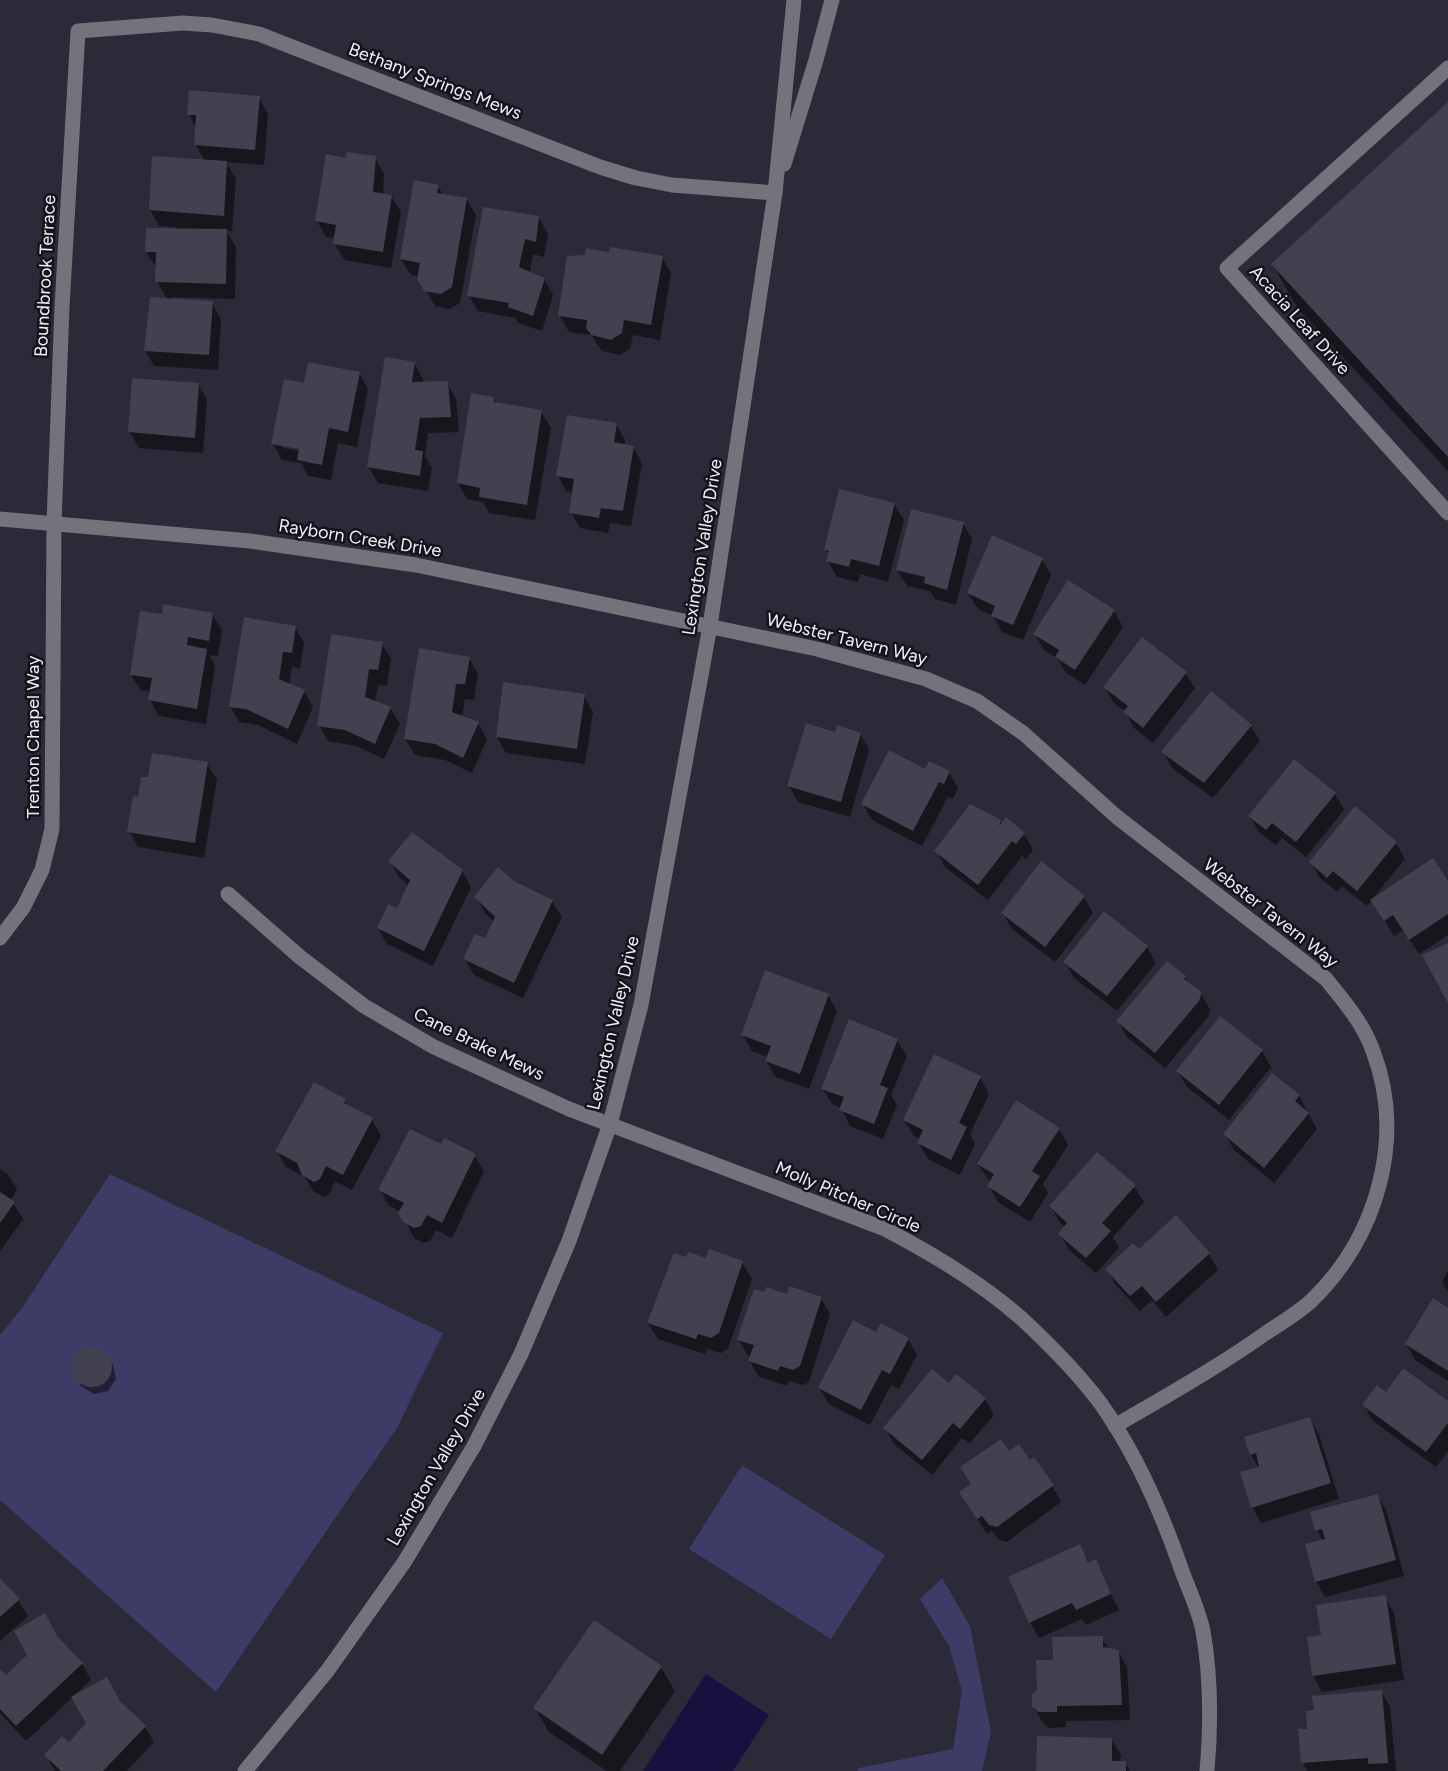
<svg xmlns="http://www.w3.org/2000/svg" width="1448" height="1771" font-family="Figtree,sans-serif">
<style>
.green{fill:#3e3b67}
.water{fill:#18113f}
.shadow{fill:#0007;fill-rule:evenodd}
.building{fill:#414150}
.lines{fill:none;stroke-linecap:round;stroke-linejoin:round}
.minor{stroke:#73737b;stroke-width:15}
.labels{text-anchor:middle;dominant-baseline:central;stroke-width:5;stroke-linejoin:round;paint-order:stroke}
.street-label{font-size:18px;fill:#f0f0fa;stroke:#13131a}
</style>
<rect width="100%" height="100%" fill="#2a2a38"/>
<g class="green">
<path d="M110 1174 443 1333 397 1428 216 1692 0 1500V1335L22 1308Z"/>
<path d="M742 1465 885 1555 831 1639 689 1549Z"/>
<path d="M942 1578 970 1626 991 1732 982 1771H857L859 1768 953 1749 962 1691 949 1646 920 1599Z"/>
</g>
<path class="water" d="M706 1674 769 1715 733 1771H643Z"/>
<g class="shadow">
<path d="M259 98 268 114 264 165 226 162 236 179 232 231H226L236 247 235 299 173 297V300L212 303 221 319 218 370 154 366 145 350 168 300 157 281 156 267 146 252 176 230V227L159 226 150 210 154 158 205 161 195 144 196 128 189 114Z"/>
<path d="M1448 104V471L1297 307 1273 265Z"/>
<path d="M375 158 384 174 383 195 391 196 401 212 391 268 344 260 335 244 336 238 326 237 317 221 348 160Z"/>
<path d="M438 186 443 195 467 200 476 215 460 303 450 309 435 306 419 279V276L411 275 401 259Z"/>
<path d="M539 218 548 234 544 257 533 254 530 273 544 279 553 295 542 331 518 323 516 318 478 311 469 296Z"/>
<path d="M586 256 662 257 671 273 660 340 633 335 630 349 620 355 602 351 591 335 569 332 560 316Z"/>
<path d="M414 363 423 379V383H447L456 399 459 432 428 433 425 456 432 468 428 491 378 483 369 467Z"/>
<path d="M359 373 368 389 357 447 338 443 331 480 308 476 301 463 282 460 273 444 305 385ZM283 445 307 449 306 452 283 448Z"/>
<path d="M198 384 207 400 203 453 139 448 130 432Z"/>
<path d="M494 398 497 404 541 412 551 428 535 520 489 513 483 502 467 499 458 483Z"/>
<path d="M616 424 625 440V446L633 447 642 463 631 526 610 523 608 533 580 528 571 512 573 493 567 492 558 476Z"/>
<path d="M894 504 904 520 888 582 860 574 858 582 837 577 828 561 829 555 826 550Z"/>
<path d="M963 523 972 539 956 605 935 599 930 591 907 586 897 570Z"/>
<path d="M1042 559 1051 575 1023 640 1002 632 993 616 978 609 968 593Z"/>
<path d="M1114 611 1123 627 1085 685 1066 673 1057 658 1044 650 1035 634Z"/>
<path d="M212 614 222 630 218 656 209 655 215 666 206 724 159 716 150 700 151 692 141 690 131 675 163 616Z"/>
<path d="M295 627 304 643 300 668 292 667 289 685 304 691 313 707 297 744 258 725 239 722 230 706Z"/>
<path d="M382 644 391 659 387 686 378 685 375 702 390 708 400 724 384 759 356 746 328 741 319 725Z"/>
<path d="M469 658 478 674 474 700 465 699 462 718 478 723 487 739 472 773 445 760 415 755 405 739Z"/>
<path d="M1185 673 1195 688 1153 743 1134 728 1125 711 1114 703 1105 688Z"/>
<path d="M584 696 593 712 585 764 506 753 497 737Z"/>
<path d="M1251 726 1260 741 1213 798 1172 768 1163 752Z"/>
<path d="M836 734H860L869 750 850 817 798 802 789 786Z"/>
<path d="M207 764 217 779 204 858 138 847 129 831 139 798Z"/>
<path d="M926 771 949 773 958 788 953 799 948 797 922 846 872 820 863 804Z"/>
<path d="M1335 794 1344 810 1306 857 1282 838 1276 845 1259 832 1250 816Z"/>
<path d="M1006 819 1024 834 1033 850 1026 859 1022 856 988 900 945 867 936 851 1000 821 1002 825Z"/>
<path d="M1396 843 1405 859 1373 898 1448 884V935L1419 954 1403 930 1394 936 1372 900 1367 906 1342 886 1337 892 1320 878 1311 862Z"/>
<path d="M390 861 462 871 471 887 433 966 387 944 378 928 398 910 409 886 399 877Z"/>
<path d="M1041 863 1084 897 1093 913 1055 962 1012 929 1003 913Z"/>
<path d="M513 882 552 901 562 917 523 998 474 975 465 959 485 940 494 922 485 913 476 897Z"/>
<path d="M1147 947 1156 963 1117 1011 1074 978 1065 962Z"/>
<path d="M1185 977 1190 986 1201 993 1210 1010 1208 1017 1165 1068 1127 1037 1118 1021Z"/>
<path d="M828 995 837 1011 809 1089 776 1077 766 1061 768 1057 752 1051 743 1035Z"/>
<path d="M897 1040 907 1056 891 1095 897 1105 883 1139 850 1126 841 1108 832 1104 823 1089Z"/>
<path d="M1262 1051 1271 1067 1229 1120 1187 1087 1178 1071Z"/>
<path d="M980 1078 989 1094 970 1134 975 1144 960 1175 928 1159 919 1143 920 1139 914 1136 904 1120Z"/>
<path d="M1299 1096 1317 1129 1274 1183 1234 1150 1225 1134Z"/>
<path d="M345 1100 348 1107 372 1120 381 1136 352 1190 335 1181 329 1195 324 1197 313 1191 305 1177 286 1167 277 1151Z"/>
<path d="M1059 1129 1068 1145 1043 1184 1048 1193 1030 1222 998 1202 989 1186 991 1182 988 1179 978 1164Z"/>
<path d="M442 1146 474 1155 484 1171 452 1238 436 1230 430 1241 424 1243 414 1238 401 1212 389 1206 380 1190Z"/>
<path d="M0 1169 8 1174 17 1190 10 1201 13 1203 23 1219 0 1251Z"/>
<path d="M1134 1186 1144 1202 1113 1237 1119 1248 1096 1273 1069 1250 1060 1234 1066 1228 1060 1223 1051 1207Z"/>
<path d="M710 1251 742 1263 752 1279 728 1349 721 1353 707 1349 705 1354 658 1339 648 1323 687 1259 707 1260Z"/>
<path d="M1138 1251 1209 1254 1218 1270 1166 1317 1152 1300 1140 1311 1116 1285 1107 1269Z"/>
<path d="M1448 1271V1292L1442 1282Z"/>
<path d="M765 1294 821 1298 830 1314 809 1382 803 1385 789 1381 787 1386 759 1377 750 1361 751 1357 748 1356 739 1340Z"/>
<path d="M1448 1310V1381L1415 1360 1406 1344Z"/>
<path d="M877 1334 908 1339 917 1355 899 1389 891 1385 870 1425 829 1404 819 1388Z"/>
<path d="M96 1348 108 1356 113 1365 116 1379 108 1391 94 1394 81 1386 77 1378 74 1363 82 1351Z"/>
<path d="M949 1385 985 1399 994 1415 970 1443 962 1438 932 1475 894 1444 885 1428Z"/>
<path d="M1386 1394 1448 1403V1451L1436 1467 1373 1421 1364 1405Z"/>
<path d="M1310 1419 1319 1435 1339 1499 1261 1523 1252 1507 1259 1468 1251 1455 1246 1438Z"/>
<path d="M1009 1453 1030 1462 1052 1486 1061 1502 1007 1542 999 1540 992 1531 987 1534 961 1493Z"/>
<path d="M1378 1496 1387 1512 1404 1576 1325 1597 1316 1581 1323 1541 1317 1530Z"/>
<path d="M1079 1546 1089 1564 1095 1561 1119 1610 1086 1625 1082 1619 1039 1638 1030 1622Z"/>
<path d="M0 1580 18 1600 28 1616 0 1641Z"/>
<path d="M1385 1597 1394 1613 1404 1680 1322 1692 1313 1676 1308 1638 1323 1636Z"/>
<path d="M1102 1638 1109 1650 1118 1651 1127 1667 1130 1720 1066 1721V1727L1049 1728 1043 1723 1034 1707 1038 1691Z"/>
<path d="M58 1639 82 1664 91 1680 73 1696 145 1727 154 1742 127 1771H55L46 1755 69 1744 88 1724 73 1697 26 1741 0 1713V1671L5 1677Z"/>
<path d="M661 1667 675 1691 620 1771H607L549 1732 535 1708Z"/>
<path d="M1381 1691 1390 1707 1396 1771H1307L1303 1763 1300 1731 1309 1730Z"/>
<path d="M1111 1739 1121 1755 1120 1763H1125L1130 1771H1038Z"/>
</g>
<g class="building">
<path d="M189 90 260 96 255 150 194 145 196 115H187Z"/>
<path d="M1448 102V457L1271 264Z"/>
<path d="M347 152 376 156 373 192 392 195 383 252 333 244 336 225 315 221 326 154 346 158Z"/>
<path d="M152 156 227 161 224 216 149 210Z"/>
<path d="M414 180 439 185 437 193 467 198 452 287 441 294 424 291 417 279 420 263 400 259Z"/>
<path d="M483 207 539 216 536 242 525 239 519 267 545 278 533 316 508 307 509 303 467 296Z"/>
<path d="M146 228 227 229 226 284 155 282 156 252H145Z"/>
<path d="M610 247 663 256 651 325 624 320 622 333 611 340 591 335 586 328 587 320 558 316 567 256 585 255 586 248 609 252Z"/>
<path d="M150 297 213 301 209 355 144 351Z"/>
<path d="M385 357 415 362 412 382 448 381 451 417 420 418 415 450 423 451 420 476 367 467Z"/>
<path d="M308 362 360 372 348 432 329 428 322 465 297 460 299 449 271 444 284 379 304 383Z"/>
<path d="M132 378 199 383 195 438 128 432Z"/>
<path d="M471 393 494 397V402L542 410 527 505 479 497 480 488 457 483Z"/>
<path d="M567 415 617 423 614 442 634 446 623 511 601 508 599 518 569 513 574 479 556 476Z"/>
<path d="M839 489 895 503 879 566 851 559 849 567 826 561 829 551 824 550Z"/>
<path d="M911 509 964 522 947 590 924 583 925 577 896 570Z"/>
<path d="M992 535 1043 558 1013 625 991 616 995 606 967 593Z"/>
<path d="M1068 580 1115 610 1075 670 1055 657 1059 650 1033 634Z"/>
<path d="M163 604 213 613 209 641 188 637 187 645 207 649 197 709 148 700 152 678 130 675 140 611 162 614Z"/>
<path d="M244 617 296 626 292 653 283 652 279 679 305 690 288 729 246 709 229 707Z"/>
<path d="M331 634 383 642 378 670 369 669 365 697 391 707 375 744 345 730 317 726Z"/>
<path d="M1142 637 1187 672 1143 728 1123 712 1128 706 1103 687Z"/>
<path d="M419 648 470 657 465 684H456L452 712 479 722 463 758 435 744 404 739Z"/>
<path d="M503 682 585 694 577 749 496 737Z"/>
<path d="M1211 691 1252 725 1204 783 1161 752Z"/>
<path d="M806 723 835 732 837 725 861 733 841 802 787 786Z"/>
<path d="M889 750 925 769 929 761 950 771 944 784 939 782 913 831 861 804Z"/>
<path d="M152 753 208 762 195 843 127 832 133 796 138 797 141 777H148Z"/>
<path d="M1294 759 1336 793 1296 842 1272 823 1266 830 1248 816Z"/>
<path d="M970 804 1001 820 999 826 1006 817 1025 833 1016 844 1012 841 978 885 934 851Z"/>
<path d="M1355 806 1397 842 1357 891 1333 871 1327 878 1309 862Z"/>
<path d="M412 832 463 870 424 951 377 928 388 904 397 908 410 880 388 861Z"/>
<path d="M1433 858 1448 881V914L1409 940 1393 915 1384 921 1370 900Z"/>
<path d="M1041 861 1085 896 1045 947 1001 913Z"/>
<path d="M498 867 514 881 553 900 514 983 463 959 475 934 485 938 495 917 474 897Z"/>
<path d="M1104 911 1148 946 1107 996 1063 962Z"/>
<path d="M1448 943V1003L1422 955Z"/>
<path d="M1167 961 1186 976 1184 979 1202 992 1199 1001 1155 1053 1116 1021Z"/>
<path d="M765 970 829 994 800 1074 765 1061 771 1046 741 1035Z"/>
<path d="M1220 1016 1263 1050 1219 1105 1176 1071Z"/>
<path d="M849 1019 898 1039 880 1085 888 1088 874 1124 839 1110 844 1097 821 1089Z"/>
<path d="M934 1054 981 1076 959 1123 967 1127 951 1160 917 1143 923 1130 903 1120Z"/>
<path d="M1272 1073 1300 1095 1295 1101 1309 1113 1264 1168 1223 1134Z"/>
<path d="M314 1082 346 1099 344 1103 373 1118 343 1175 326 1166 320 1179 314 1182 302 1175 297 1163 275 1151Z"/>
<path d="M1016 1100 1060 1128 1032 1171 1040 1176 1020 1207 987 1186 994 1174 977 1164Z"/>
<path d="M410 1129 441 1144 444 1138 476 1154 442 1223 427 1215 421 1226 414 1228 403 1222 398 1213 404 1203 378 1190Z"/>
<path d="M1097 1152 1136 1185 1102 1223 1111 1231 1086 1258 1058 1234 1067 1223 1049 1206Z"/>
<path d="M0 1192 15 1202 0 1223Z"/>
<path d="M1176 1215 1210 1253 1156 1302 1142 1286 1130 1296 1105 1269 1133 1243 1139 1249Z"/>
<path d="M709 1249 743 1261 719 1333 711 1338 698 1334 696 1339 647 1323 674 1253 686 1257 688 1252 706 1258Z"/>
<path d="M789 1286 822 1297 800 1366 793 1370 780 1366 778 1371 748 1361 754 1345 737 1340 754 1289 764 1292 766 1287 787 1294Z"/>
<path d="M1433 1298 1448 1308V1371L1405 1344Z"/>
<path d="M853 1320 876 1332 881 1323 909 1338 890 1374 882 1370 861 1410 818 1388Z"/>
<circle cx="92" cy="1367" r="20"/>
<path d="M1403 1368 1448 1401V1423L1426 1452 1362 1405 1377 1385 1386 1392Z"/>
<path d="M932 1369 949 1383 956 1374 986 1398 960 1429 953 1423 922 1460 883 1428Z"/>
<path d="M1310 1417 1331 1483 1251 1508 1240 1472 1259 1467 1256 1453 1250 1455 1244 1437Z"/>
<path d="M1001 1439 1009 1451 1019 1444 1030 1460 1034 1457 1054 1485 997 1527 989 1525 982 1516 977 1519 959 1492 971 1484 960 1467Z"/>
<path d="M1378 1494 1396 1560 1315 1582 1305 1544 1325 1539 1322 1529 1315 1531 1310 1512Z"/>
<path d="M1080 1544 1088 1563 1096 1559 1111 1594 1076 1610 1072 1603 1029 1623 1008 1577Z"/>
<path d="M0 1578 20 1599 0 1617Z"/>
<path d="M1386 1595 1396 1664 1312 1676 1307 1637 1321 1635 1316 1605Z"/>
<path d="M45 1613 57 1636 83 1663 16 1726 0 1709V1669L6 1675 27 1655 14 1631Z"/>
<path d="M594 1620 662 1666 602 1755 533 1708Z"/>
<path d="M1103 1636V1647L1119 1650 1122 1705 1057 1706V1712H1039L1032 1707V1694L1037 1690 1036 1660H1053L1052 1637Z"/>
<path d="M107 1677 120 1701 146 1726 103 1771H61L44 1755 62 1736 69 1742 86 1723 71 1697Z"/>
<path d="M1382 1690 1388 1763 1368 1764V1758L1301 1763 1298 1729H1307L1306 1711 1314 1710 1312 1696Z"/>
<path d="M1037 1736 1112 1738V1761H1126V1771H1036Z"/>
</g>
<g class="lines">
<g class="minor">
<path d="M1448 68 1227 268 1448 513"/>
<path d="M784 164 816 60 832 0"/>
<path d="M0 519 250 541 416 565 817 649 926 679 977 701 1023 733 1117 817 1326 979C1344 1001 1363 1023 1373 1051 1406 1138 1377 1238 1311 1301 1298 1313 1281 1323 1266 1333 1218 1367 1166 1396 1115 1426"/>
<path d="M228 894 300 957 364 1006 434 1047 569 1109 885 1229C933 1254 980 1282 1021 1318 1049 1344 1078 1373 1101 1404 1135 1452 1163 1516 1182 1571 1189 1590 1199 1611 1203 1631 1211 1677 1211 1725 1207 1771"/>
<path d="M0 938 23 908 42 870 52 829 54 523 62 307 78 31 183 23 212 25 259 34 600 167 636 178 672 185 775 193"/>
<path d="M245 1771 328 1670 405 1561 474 1446 521 1354 569 1241 610 1124 641 1005 710 626 775 193 794 0"/>
</g>
</g>
<g class="labels">
<g class="street-label">
<text transform="translate(435 81) rotate(21)">Bethany Springs Mews</text>
<text transform="translate(45 276) rotate(-87)">Boundbrook Terrace</text>
<text transform="translate(1300 320) rotate(48)">Acacia Leaf Drive</text>
<text transform="translate(360 538) rotate(9)">Rayborn Creek Drive</text>
<text transform="translate(702 547) rotate(-81)">Lexington Valley Drive</text>
<text transform="translate(847 639) rotate(14)">Webster Tavern Way</text>
<text transform="translate(33 737) rotate(-90)">Trenton Chapel Way</text>
<text transform="translate(1271 913) rotate(38)">Webster Tavern Way</text>
<text transform="translate(613 1023) rotate(-77)">Lexington Valley Drive</text>
<text transform="translate(479 1044) rotate(26)">Cane Brake Mews</text>
<text transform="translate(848 1197) rotate(23)">Molly Pitcher Circle</text>
<text transform="translate(436 1467) rotate(-60)">Lexington Valley Drive</text>
</g>
</g>
</svg>
